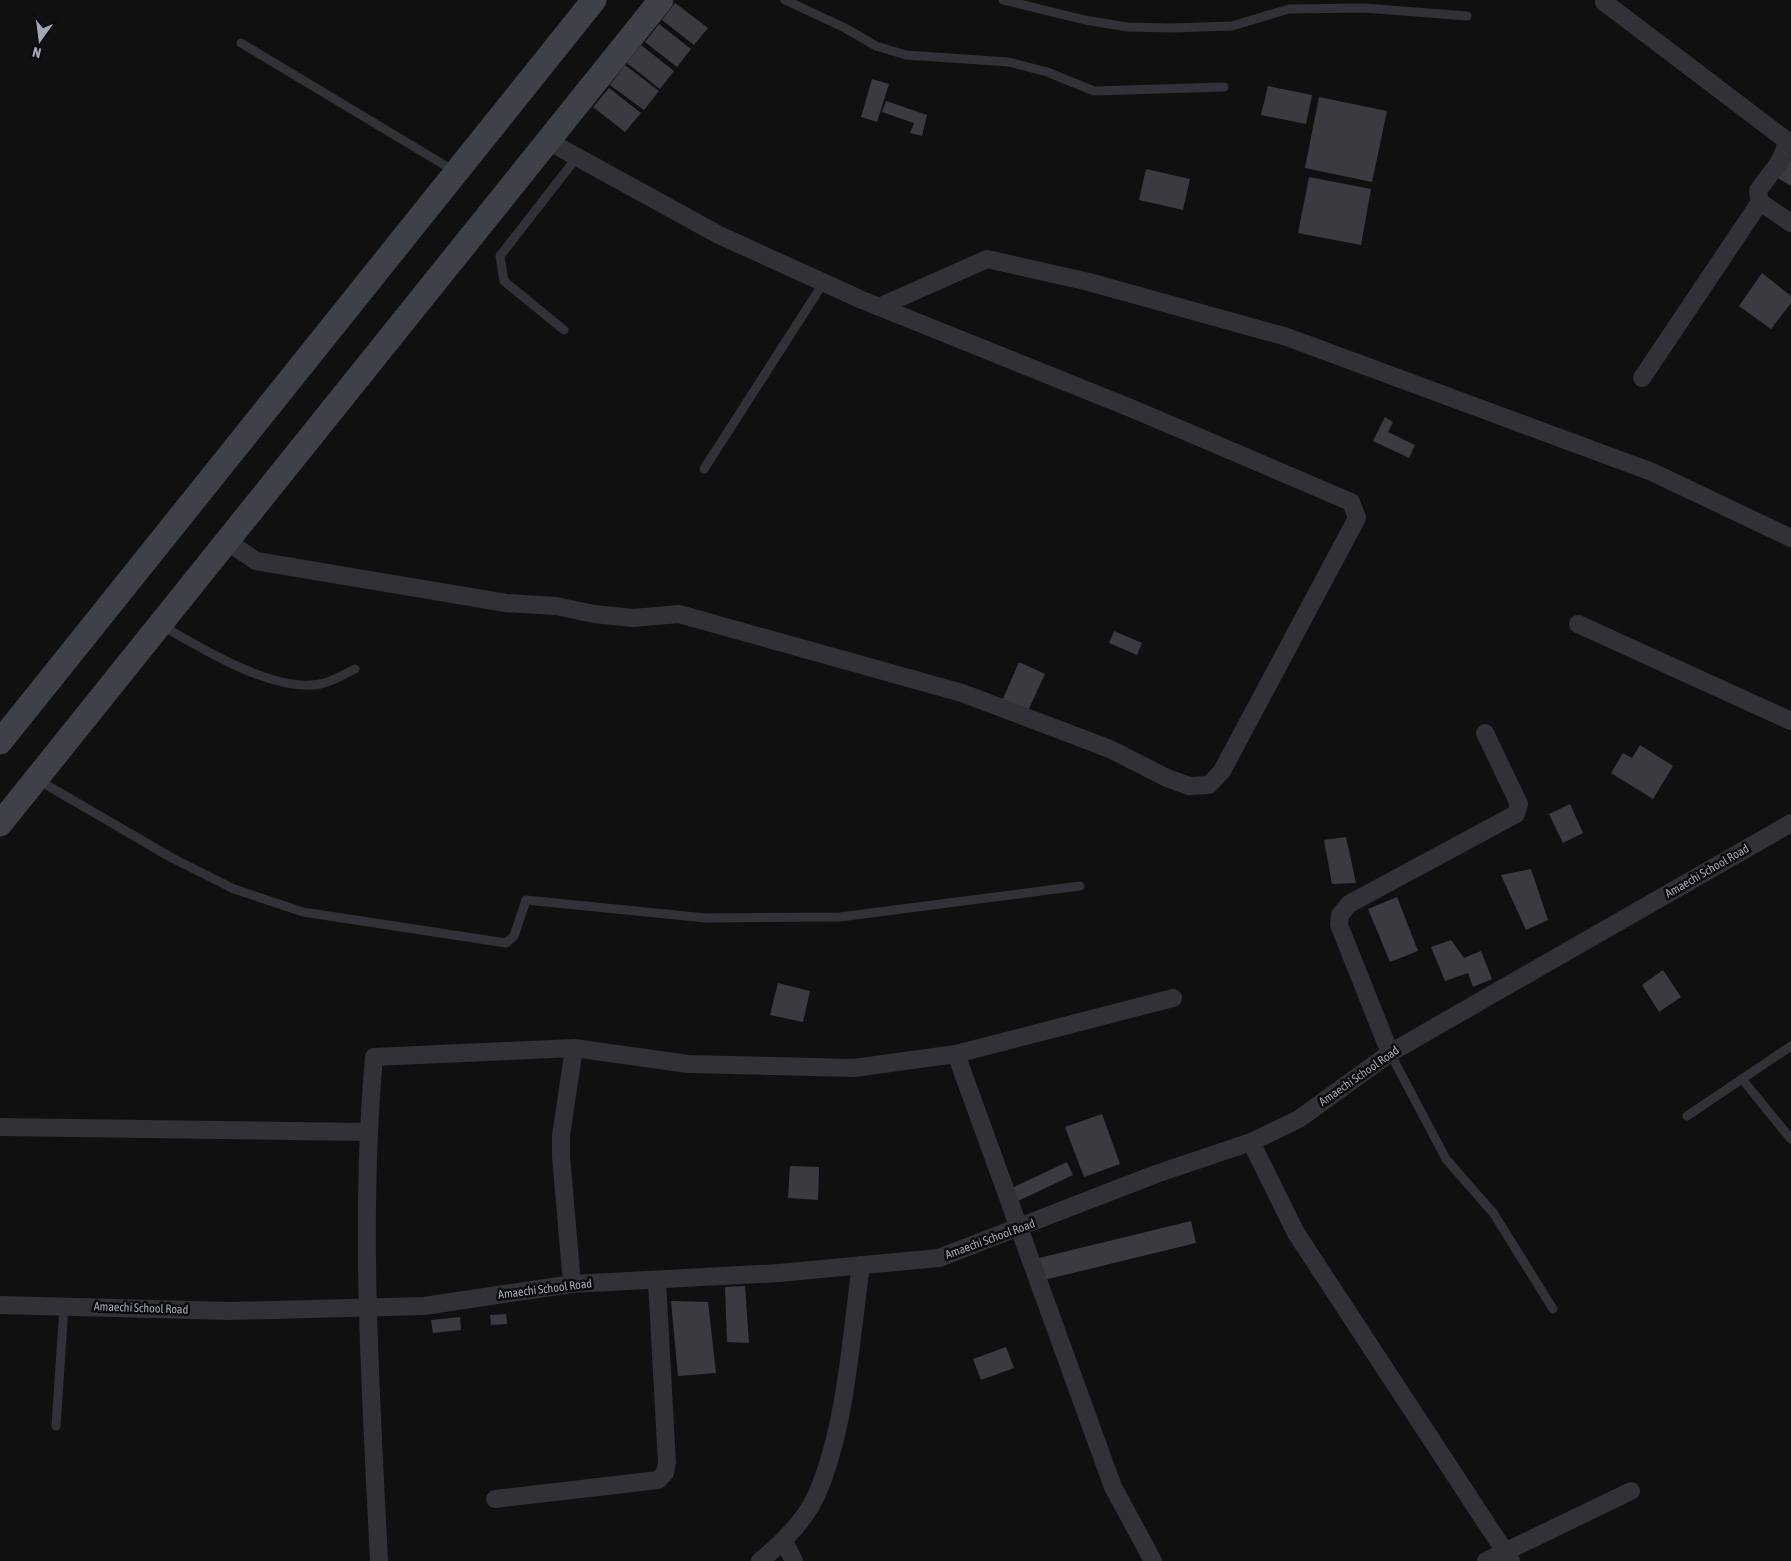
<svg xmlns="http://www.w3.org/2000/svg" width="1791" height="1561" font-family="'Asap Condensed',sans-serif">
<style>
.building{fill:#3a3b40}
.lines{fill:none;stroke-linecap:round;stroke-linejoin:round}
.lane{stroke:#313237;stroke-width:9}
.street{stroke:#313237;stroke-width:18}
.secondary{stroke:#3e4147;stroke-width:25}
.labels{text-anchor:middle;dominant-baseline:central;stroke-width:5;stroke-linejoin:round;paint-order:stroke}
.street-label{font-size:12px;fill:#a0a7b4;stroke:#0b0b0c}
</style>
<rect width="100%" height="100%" fill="#101011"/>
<g class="building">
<path d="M675 3 708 28 694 45 662 20Z"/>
<path d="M659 24 691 49 677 67 645 42Z"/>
<path d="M641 45 674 71 660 89 627 63Z"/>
<path d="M625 65 659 91 644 110 610 85Z"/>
<path d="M872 79 889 84 877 122 861 117Z"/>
<path d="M1268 86 1312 95 1306 124 1261 115Z"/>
<path d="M609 88 641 113 625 132 593 107Z"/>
<path d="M1319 97 1387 111 1372 182 1305 168Z"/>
<path d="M886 101 927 115 922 136 910 133 914 123 882 112Z"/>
<path d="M1791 159V186L1778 178Z"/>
<path d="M1146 169 1190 179 1183 210 1139 200Z"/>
<path d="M1309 177 1371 189 1361 245 1298 233Z"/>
<path d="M1762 273 1791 296V303L1771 329 1739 306Z"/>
<path d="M1385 417 1393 422 1388 432 1415 445 1409 458 1373 441Z"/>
<path d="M1114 631 1142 643 1137 655 1109 643Z"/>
<path d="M1019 662 1045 674 1027 713 1002 701Z"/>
<path d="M1640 745 1673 766 1653 799 1611 773 1623 753 1632 758Z"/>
<path d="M1570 804 1583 833 1563 843 1549 814Z"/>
<path d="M1346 837 1356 883 1332 884 1324 840Z"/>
<path d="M1531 869 1548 920 1526 930 1501 875Z"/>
<path d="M1397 897 1418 951 1390 962 1368 909Z"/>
<path d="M1451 940 1464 958 1481 951 1492 979 1473 987 1468 973 1445 981 1431 947Z"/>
<path d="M1663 970 1681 997 1659 1012 1642 985Z"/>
<path d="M778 983 810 991 803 1022 770 1015Z"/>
<path d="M1102 1114 1120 1164 1084 1177 1065 1127Z"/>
<path d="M1067 1162 1073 1175 1018 1201 1012 1188Z"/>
<path d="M790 1166 819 1167 818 1200 788 1198Z"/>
<path d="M1191 1221 1196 1243 1044 1280 1039 1258Z"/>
<path d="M745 1286 749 1343 727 1342 725 1287Z"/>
<path d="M671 1301 708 1302 716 1373 678 1376Z"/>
<path d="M506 1314 507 1324 491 1325 490 1315Z"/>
<path d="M460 1317 461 1330 433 1333 431 1320Z"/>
<path d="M1006 1347 1014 1368 981 1380 973 1359Z"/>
</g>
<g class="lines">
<g class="lane">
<path d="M785 0 845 28 876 46 906 55 1009 62 1047 72 1094 91 1224 87"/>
<path d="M1003 0 1085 20 1127 27 1170 28 1232 26 1289 9 1364 8 1467 16"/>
<path d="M241 43 456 172"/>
<path d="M564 330 504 281 500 256 577 157"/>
<path d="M704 469 824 282"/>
<path d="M161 625C201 648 273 693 320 684 332 682 344 674 355 669"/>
<path d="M38 780 172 858 234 889 303 912 506 943 514 936 526 900 706 918 840 917 1080 886"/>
<path d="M1390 1053 1446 1159 1494 1214 1553 1309"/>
<path d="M1742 1079 1791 1139"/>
<path d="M1687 1116 1791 1046"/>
<path d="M56 1426 64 1306"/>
</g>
<g class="street">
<path d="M1604 2 1786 140C1785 162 1769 173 1758 191L1760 202 1791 223"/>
<path d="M879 307 987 259 1089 282 1287 337 1652 472 1791 538"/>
<path d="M1642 378 1760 202"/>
<path d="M228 542 256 561 506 603 556 606 594 614 633 618 679 614 962 693 1110 749 1167 778 1189 786 1209 785 1222 771 1357 518 1351 502 1133 409 862 300 719 235 548 141"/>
<path d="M1578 624 1791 721"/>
<path d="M1390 1053 1339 925 1340 915 1349 904 1516 814 1519 804 1485 733"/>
<path d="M956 1054 1113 1487 1153 1561"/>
<path d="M0 1127 367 1132"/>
<path d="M1251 1142 1296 1233 1511 1561"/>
<path d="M572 1284 561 1156V1136L574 1048"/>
<path d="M0 1305 230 1311 424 1306 572 1284 779 1273 939 1258 1156 1174 1251 1142 1299 1119 1390 1053 1791 823"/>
<path d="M495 1499 658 1480 665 1473 667 1463 657 1281"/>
<path d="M784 1541 794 1561"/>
<path d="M379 1561C371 1393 359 1224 374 1057L574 1048 688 1064 854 1068 956 1054 1173 998"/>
<path d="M760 1561C781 1544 806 1519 817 1494 846 1427 851 1337 861 1265"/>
<path d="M1486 1561 1631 1491"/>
</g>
<g class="secondary">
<path d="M0 742 594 0"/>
<path d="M0 824 661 0"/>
</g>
</g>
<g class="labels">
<g class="street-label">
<text transform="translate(1707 871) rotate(-30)">Amaechi School Road</text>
<text transform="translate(1359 1076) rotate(-35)">Amaechi School Road</text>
<text transform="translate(990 1239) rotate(-20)">Amaechi School Road</text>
<text transform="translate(545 1289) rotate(-7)">Amaechi School Road</text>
<text transform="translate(141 1308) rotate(2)">Amaechi School Road</text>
</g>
</g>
<g transform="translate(40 40) rotate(194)" stroke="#0b0b0c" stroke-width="4" paint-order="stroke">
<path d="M0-4L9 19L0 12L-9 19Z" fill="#a0a7b4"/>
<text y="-8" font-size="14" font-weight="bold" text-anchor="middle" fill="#a0a7b4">N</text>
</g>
</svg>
